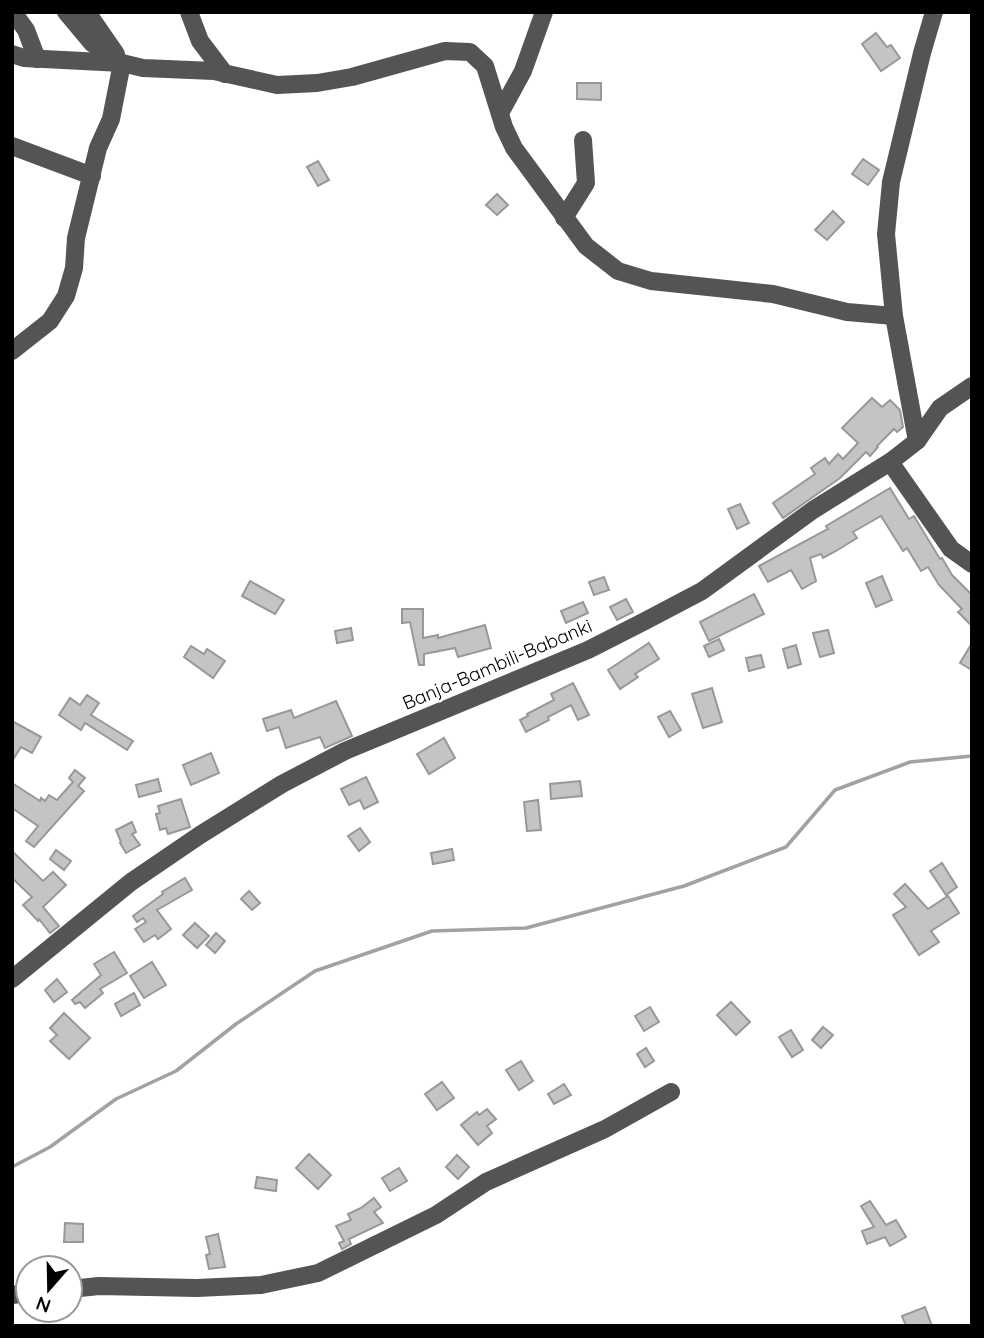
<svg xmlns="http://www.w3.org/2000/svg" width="984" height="1338" font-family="Quicksand,sans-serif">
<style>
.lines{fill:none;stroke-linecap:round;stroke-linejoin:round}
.stream{stroke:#a2a2a2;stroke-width:3.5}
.building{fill:#c4c4c4;stroke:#989898;stroke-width:2}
.minor{stroke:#545454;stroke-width:18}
.labels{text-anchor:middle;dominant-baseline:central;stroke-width:5;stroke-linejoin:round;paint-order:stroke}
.street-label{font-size:19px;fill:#000;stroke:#fff}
</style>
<rect width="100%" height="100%" fill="#fff"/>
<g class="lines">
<path class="stream" d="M12 1167 50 1147 116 1099 176 1071 236 1024 315 971 432 931 526 928 684 886 786 847 835 790 910 762 972 756"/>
</g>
<g class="building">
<path d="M876 33 887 47 891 45 900 58 881 71 862 44Z"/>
<path d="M577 83H601V100L577 99Z"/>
<path d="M863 159 879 170 868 185 852 174Z"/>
<path d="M318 161 329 180 318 186 307 167Z"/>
<path d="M497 194 508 205 497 215 486 205Z"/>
<path d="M833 211 844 222 827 240 815 230Z"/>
<path d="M872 398 882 407 890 400 900 410 903 427 897 432 894 429 877 446 878 447 870 456 866 452 840 478 783 518 773 503 815 474 811 468 825 458 829 464 838 454 843 459 858 443 842 428Z"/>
<path d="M890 488 909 519 914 516 940 559 942 558 952 575 972 595V626L958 612 962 609 939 585 928 567 921 571 907 548 903 551 881 516 853 532 857 538 836 551 823 558 821 554 810 558 816 581 802 589 791 570 768 582 759 566 828 529 826 526Z"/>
<path d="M740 504 749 523 737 529 728 509Z"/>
<path d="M882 576 892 600 876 607 866 583Z"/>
<path d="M604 577 609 590 594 595 589 582Z"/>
<path d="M250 581 284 600 275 614 242 596Z"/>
<path d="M754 594 764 614 709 641 700 622Z"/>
<path d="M626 599 633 612 617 620 610 607Z"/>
<path d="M583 602 588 613 566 623 561 611Z"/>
<path d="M402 609H423V638L438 635V638L485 625 491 648 458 657 455 648 424 654V665H419L410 622 402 623Z"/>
<path d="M351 628 353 640 337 643 335 631Z"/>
<path d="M828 630 834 653 820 657 813 633Z"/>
<path d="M719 639 724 650 709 657 704 646Z"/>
<path d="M649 643 659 659 635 674 638 677 620 689 608 670Z"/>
<path d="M972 643V670L960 663Z"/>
<path d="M796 645 801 664 788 668 783 649Z"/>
<path d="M191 646 204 654 207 649 225 661 213 678 184 657Z"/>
<path d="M761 655 764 667 749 671 746 658Z"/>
<path d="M573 683 589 715 578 720 571 705 548 717 549 720 526 732 520 720 528 716 527 714 554 700 551 694Z"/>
<path d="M712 688 722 722 703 728 692 694Z"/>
<path d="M87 695 99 703 91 715 133 741 127 750 85 723 81 730 59 715 70 698 80 705Z"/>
<path d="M336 701 352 736 325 748 320 737 286 748 279 727 267 731 263 719 291 710 294 718Z"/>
<path d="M670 711 681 730 669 737 658 717Z"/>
<path d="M12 721 41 737 32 753 21 747 12 761Z"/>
<path d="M444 738 455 758 429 774 417 754Z"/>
<path d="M211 753 219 773 191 785 183 765Z"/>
<path d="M75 770 85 778 78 786 84 791 34 847 26 841 38 826 12 808V783L40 801 41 798 45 801 49 795 57 800 73 782 69 778Z"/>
<path d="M366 777 378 802 364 809 360 800 349 805 341 789Z"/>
<path d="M158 779 161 791 139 797 136 785Z"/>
<path d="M580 781 582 796 551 799 550 784Z"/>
<path d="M181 799 190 827 168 834 166 828 160 830 156 814 160 813 158 806Z"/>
<path d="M538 800 541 830 527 831 524 802Z"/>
<path d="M132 822 136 832 132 834 140 845 126 853 120 843 121 842 116 830Z"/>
<path d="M360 828 370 842 359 851 348 836Z"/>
<path d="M452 849 454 860 433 864 431 853Z"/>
<path d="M56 850 71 861 64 870 50 859Z"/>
<path d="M12 851 43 881 53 872 66 885 43 907 59 926 50 933 39 919 38 921 23 905 32 897 12 878Z"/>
<path d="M942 863 957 887 946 895 930 871Z"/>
<path d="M185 878 192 890 157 910 171 929 158 939 155 935 144 942 135 929 146 922 143 918 137 922 133 916 163 894 162 892Z"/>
<path d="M905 884 928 909 948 896 959 913 931 931 939 942 919 955 893 915 906 907 894 894Z"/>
<path d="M249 891 260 903 252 910 241 899Z"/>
<path d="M195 923 209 936 197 948 183 935Z"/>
<path d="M216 933 225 941 215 953 206 945Z"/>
<path d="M114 952 127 973 100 989 103 993 85 1008 80 1002 75 1004 72 1000 101 975 94 964Z"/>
<path d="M152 962 166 985 144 998 130 976Z"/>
<path d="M57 979 67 992 54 1002 45 990Z"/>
<path d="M134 993 140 1005 121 1016 115 1004Z"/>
<path d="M731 1002 750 1022 736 1035 717 1015Z"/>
<path d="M650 1007 659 1022 644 1031 635 1016Z"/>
<path d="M64 1013 90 1038 69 1059 50 1041 57 1035 50 1028Z"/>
<path d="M823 1027 833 1035 821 1048 812 1040Z"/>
<path d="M791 1030 803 1050 792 1057 779 1037Z"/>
<path d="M646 1048 654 1061 645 1067 637 1054Z"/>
<path d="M521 1061 533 1081 519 1090 506 1070Z"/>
<path d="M442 1082 454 1098 437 1110 425 1094Z"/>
<path d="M564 1084 571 1095 554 1104 548 1094Z"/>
<path d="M487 1109 496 1119 487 1126 492 1133 478 1145 461 1125 477 1112 479 1115Z"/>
<path d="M309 1154 331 1175 318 1189 296 1168Z"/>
<path d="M457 1155 469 1167 458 1179 446 1167Z"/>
<path d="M399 1168 407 1181 390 1191 382 1178Z"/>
<path d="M257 1177 277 1180 276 1191 255 1188Z"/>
<path d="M374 1198 381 1207 374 1212 383 1223 349 1239 351 1244 342 1249 339 1243 344 1241 336 1226 351 1220 348 1214 361 1208Z"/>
<path d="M870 1201 886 1225 896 1220 906 1237 890 1246 885 1237 867 1244 862 1231 874 1227 861 1206Z"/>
<path d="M65 1223 83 1224V1242H64Z"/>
<path d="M218 1234 225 1267 209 1269 206 1255 210 1254 206 1237Z"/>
<path d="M925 1307 932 1326H906L902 1316Z"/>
</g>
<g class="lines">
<g class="minor">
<path d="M13 12 26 30 37 59"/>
<path d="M66 12 92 43 122 63 143 68 214 71 277 85 317 83 352 77 445 51 470 52 485 66 504 127 514 148 586 246 618 271 651 281 773 294 847 312 894 316"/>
<path d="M87 12 116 54"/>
<path d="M189 12 200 41 225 74"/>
<path d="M12 54 24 58 122 63 111 119 98 148 76 238 74 268 66 296 50 321 12 351"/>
<path d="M500 113 523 71 544 12"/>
<path d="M12 146 92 176"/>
<path d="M564 218 586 183 583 140"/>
<path d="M917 441 894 316 886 234 891 182 922 53 934 12"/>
<path d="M890 462 917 441 940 408 972 386"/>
<path d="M12 979 131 882 200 835 282 784 345 751 588 650 645 621 702 591 813 510 890 462 951 549 972 564"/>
<path d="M70 1289 99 1286 197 1288 261 1285 318 1273 436 1215 486 1182 605 1129 671 1092"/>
<path d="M12 1295 28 1293"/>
</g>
</g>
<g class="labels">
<g class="street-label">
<text transform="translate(497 664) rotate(-23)">Banja-Bambili-Babanki</text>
</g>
</g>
<rect width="984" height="1338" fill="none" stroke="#000000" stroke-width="28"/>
<g transform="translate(49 1289) rotate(200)"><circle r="33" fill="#ffffff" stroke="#999999" stroke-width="2"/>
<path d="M0-5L12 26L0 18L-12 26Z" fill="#000000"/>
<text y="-10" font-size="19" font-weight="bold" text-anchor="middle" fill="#000000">N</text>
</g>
</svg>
